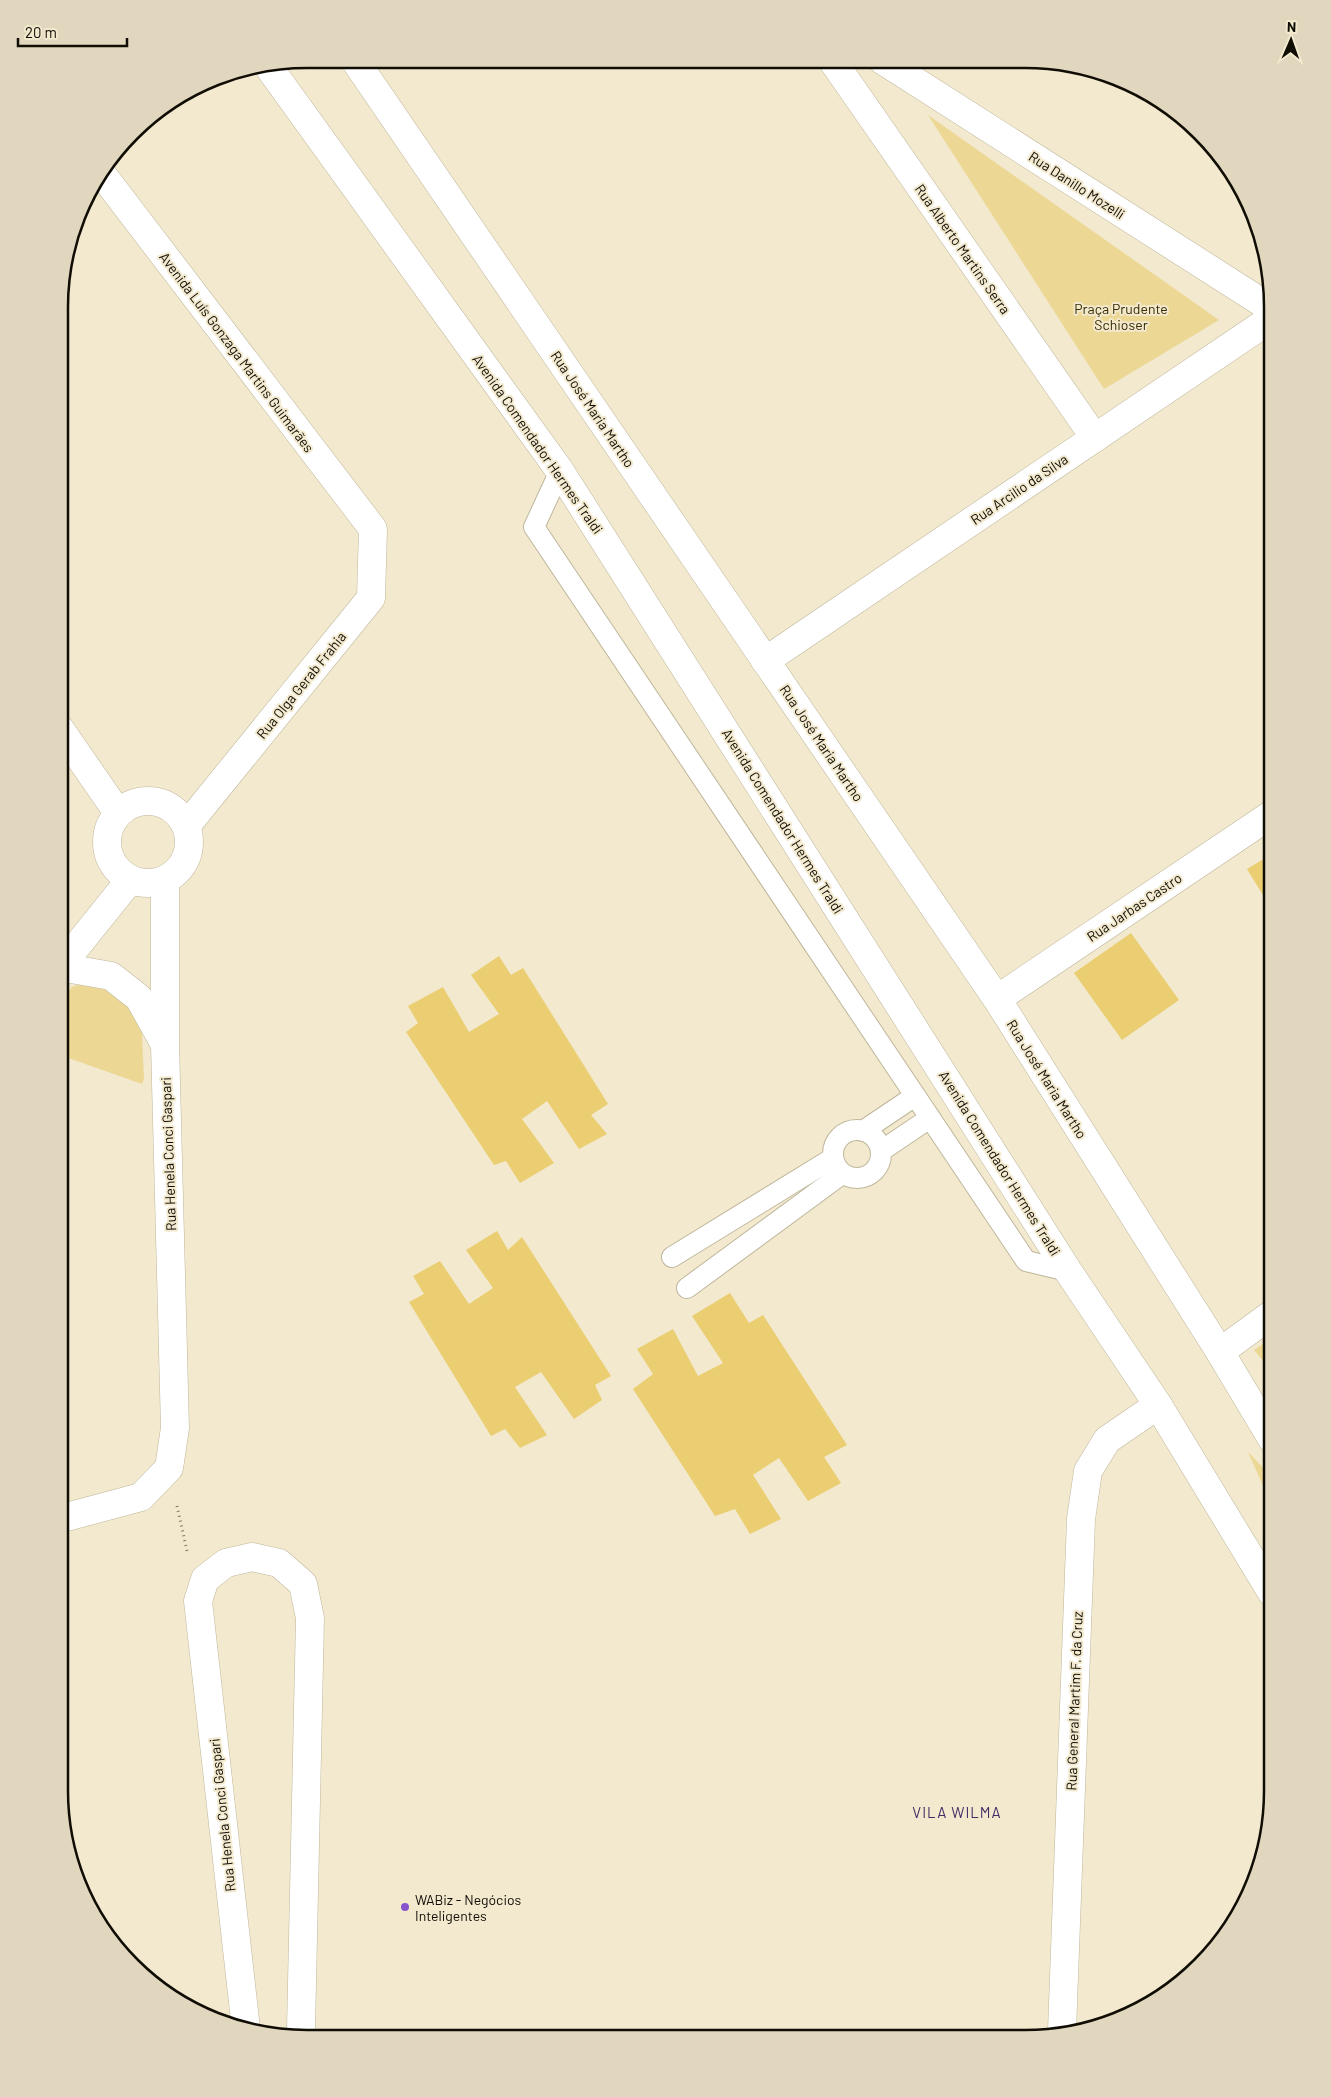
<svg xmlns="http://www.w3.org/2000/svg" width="1331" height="2097" font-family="Barlow,sans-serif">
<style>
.green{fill:#ecd894}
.building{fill:#eace71}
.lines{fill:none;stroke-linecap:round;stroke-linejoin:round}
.service-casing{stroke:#bfb79c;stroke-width:22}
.minor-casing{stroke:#bfb79c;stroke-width:29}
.secondary-casing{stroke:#bfb79c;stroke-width:29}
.path{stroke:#807a68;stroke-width:3;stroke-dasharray:1 4;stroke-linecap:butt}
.service{stroke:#fff;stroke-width:20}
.minor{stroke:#fff;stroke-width:28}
.secondary{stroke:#fff;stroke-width:28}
.poi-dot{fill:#8653cb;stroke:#f2e9ce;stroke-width:2}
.labels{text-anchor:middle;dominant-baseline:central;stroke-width:4;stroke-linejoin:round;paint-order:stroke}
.street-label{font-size:14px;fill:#100d05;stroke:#f2e9ce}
.park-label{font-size:14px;fill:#362b01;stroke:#f2e9ce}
.poi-label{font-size:14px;fill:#100d05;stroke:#f2e9ce;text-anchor:start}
.neighbourhood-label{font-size:15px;letter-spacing:1px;fill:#442b66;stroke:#f2e9ce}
.rim{fill:none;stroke:#100d05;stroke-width:2.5}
</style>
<rect width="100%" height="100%" fill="#f2e9ce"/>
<g class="green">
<path d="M928 115 1219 320 1104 389Z"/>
<path d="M90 981 102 983 141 1016 144 1079 142 1084 60 1055V1002L72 987Z"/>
<path d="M1272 1338V1371L1254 1350Z"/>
<path d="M1248 1452 1272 1477V1506Z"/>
</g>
<g class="building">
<path d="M1272 854V910L1247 869Z"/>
<path d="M1131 933 1179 1000 1122 1040 1074 973Z"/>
<path d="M499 956 511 975 523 968 608 1104 591 1115 607 1134 579 1149 547 1101 522 1119 554 1163 520 1183 506 1161 494 1165 406 1032 418 1023 408 1006 443 987 469 1032 499 1014 471 975Z"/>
<path d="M497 1231 508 1250 522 1237 611 1376 595 1385 602 1400 574 1419 541 1372 515 1387 547 1435 520 1448 505 1429 491 1436 409 1302 424 1294 413 1276 440 1261 469 1304 493 1288 466 1250Z"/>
<path d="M730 1293 749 1323 763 1315 847 1445 824 1457 841 1483 808 1501 779 1458 753 1475 781 1519 750 1534 735 1509 715 1516 633 1389 653 1374 637 1349 673 1329 698 1376 723 1363 692 1316Z"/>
</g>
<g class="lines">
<defs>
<g id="service">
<path d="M560 471 534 527 1026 1261 1068 1271"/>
<circle cx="857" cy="1154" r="24"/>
<path d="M863 1131 915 1096"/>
<path d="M881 1151 930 1118"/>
<path d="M672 1257 833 1158"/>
<path d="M687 1288 842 1174"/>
</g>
<g id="minor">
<path d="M354 59 997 999 1220 1352 1272 1439"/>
<path d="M832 60 1095 438"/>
<path d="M882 60 1272 309"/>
<path d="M102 174 373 529 371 598 187 825"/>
<path d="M765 661 1272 318"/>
<path d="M60 729 118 813"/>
<circle cx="148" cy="842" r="41"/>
<path d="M60 967 111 976 139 998 164 1043"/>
<path d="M60 967 130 880"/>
<path d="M997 999 1272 814"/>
<path d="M1220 1352 1272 1314"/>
<path d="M59 1519 141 1497 169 1468 175 1428 165 1044V880"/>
<path d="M246 2029 198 1601 205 1579 226 1563 252 1557 279 1563 303 1584 310 1618 301 2029 298 2036"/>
<path d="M1062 2031 1081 1519 1088 1471 1107 1440 1158 1405"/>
</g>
<path id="secondary" d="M268 66 560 471 1068 1271 1158 1405 1272 1593"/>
</defs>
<use href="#service" class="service-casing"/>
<use href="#minor" class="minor-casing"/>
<use href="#secondary" class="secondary-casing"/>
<path class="path" d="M177 1506 187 1551"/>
<use href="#service" class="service"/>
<use href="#minor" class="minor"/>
<use href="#secondary" class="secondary"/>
</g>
<circle class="poi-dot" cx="405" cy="1907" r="5"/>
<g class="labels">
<g class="street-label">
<text transform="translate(1077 185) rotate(33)">Rua Danillo Mozelli</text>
<text transform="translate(963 249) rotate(55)">Rua Alberto Martins Serra</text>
<text transform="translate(237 352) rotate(53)">Avenida Luís Gonzaga Martins Guimarães</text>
<text transform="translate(593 409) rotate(56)">Rua José Maria Martho</text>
<text transform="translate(538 444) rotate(55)">Avenida Comendador Hermes Traldi</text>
<text transform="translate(1019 489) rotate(-34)">Rua Arcilio da Silva</text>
<text transform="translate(301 685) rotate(-51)">Rua Olga Gerab Frahia</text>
<text transform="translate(822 743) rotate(56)">Rua José Maria Martho</text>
<text transform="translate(783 821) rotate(58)">Avenida Comendador Hermes Traldi</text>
<text transform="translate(1134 907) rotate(-34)">Rua Jarbas Castro</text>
<text transform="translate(1047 1079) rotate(58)">Rua José Maria Martho</text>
<text transform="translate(168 1154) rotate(-92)">Rua Henela Conci Gaspari</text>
<text transform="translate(1000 1163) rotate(58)">Avenida Comendador Hermes Traldi</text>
<text transform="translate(1074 1701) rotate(-88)">Rua General Martim F. da Cruz</text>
<text transform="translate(222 1815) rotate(-96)">Rua Henela Conci Gaspari</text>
</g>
<g class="park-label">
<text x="1121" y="308">Praça Prudente<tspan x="1121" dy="16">Schioser</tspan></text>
</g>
<g class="poi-label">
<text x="415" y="1899">WABiz - Negócios<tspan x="415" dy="16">Inteligentes</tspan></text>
</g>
<g class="neighbourhood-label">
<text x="957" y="1812">VILA WILMA</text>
</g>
</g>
<path d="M0 0H1331V2097H0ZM307 68H1025A239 239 0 0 1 1264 307V1791A239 239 0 0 1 1025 2030H307A239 239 0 0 1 68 1791V307A239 239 0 0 1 307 68Z" fill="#e0d7be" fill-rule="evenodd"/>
<path class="rim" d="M307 68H1025A239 239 0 0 1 1264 307V1791A239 239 0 0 1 1025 2030H307A239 239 0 0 1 68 1791V307A239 239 0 0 1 307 68Z"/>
<g transform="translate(1291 40) rotate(2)" stroke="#f2e9ce" stroke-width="4" paint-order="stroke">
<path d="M0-4L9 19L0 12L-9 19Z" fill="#100d05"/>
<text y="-8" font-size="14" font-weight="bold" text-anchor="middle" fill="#100d05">N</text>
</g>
<path d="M18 38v8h109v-8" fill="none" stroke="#100d05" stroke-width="2.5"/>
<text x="25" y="38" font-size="15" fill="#100d05" stroke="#f2e9ce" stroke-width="4" paint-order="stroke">20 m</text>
</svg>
